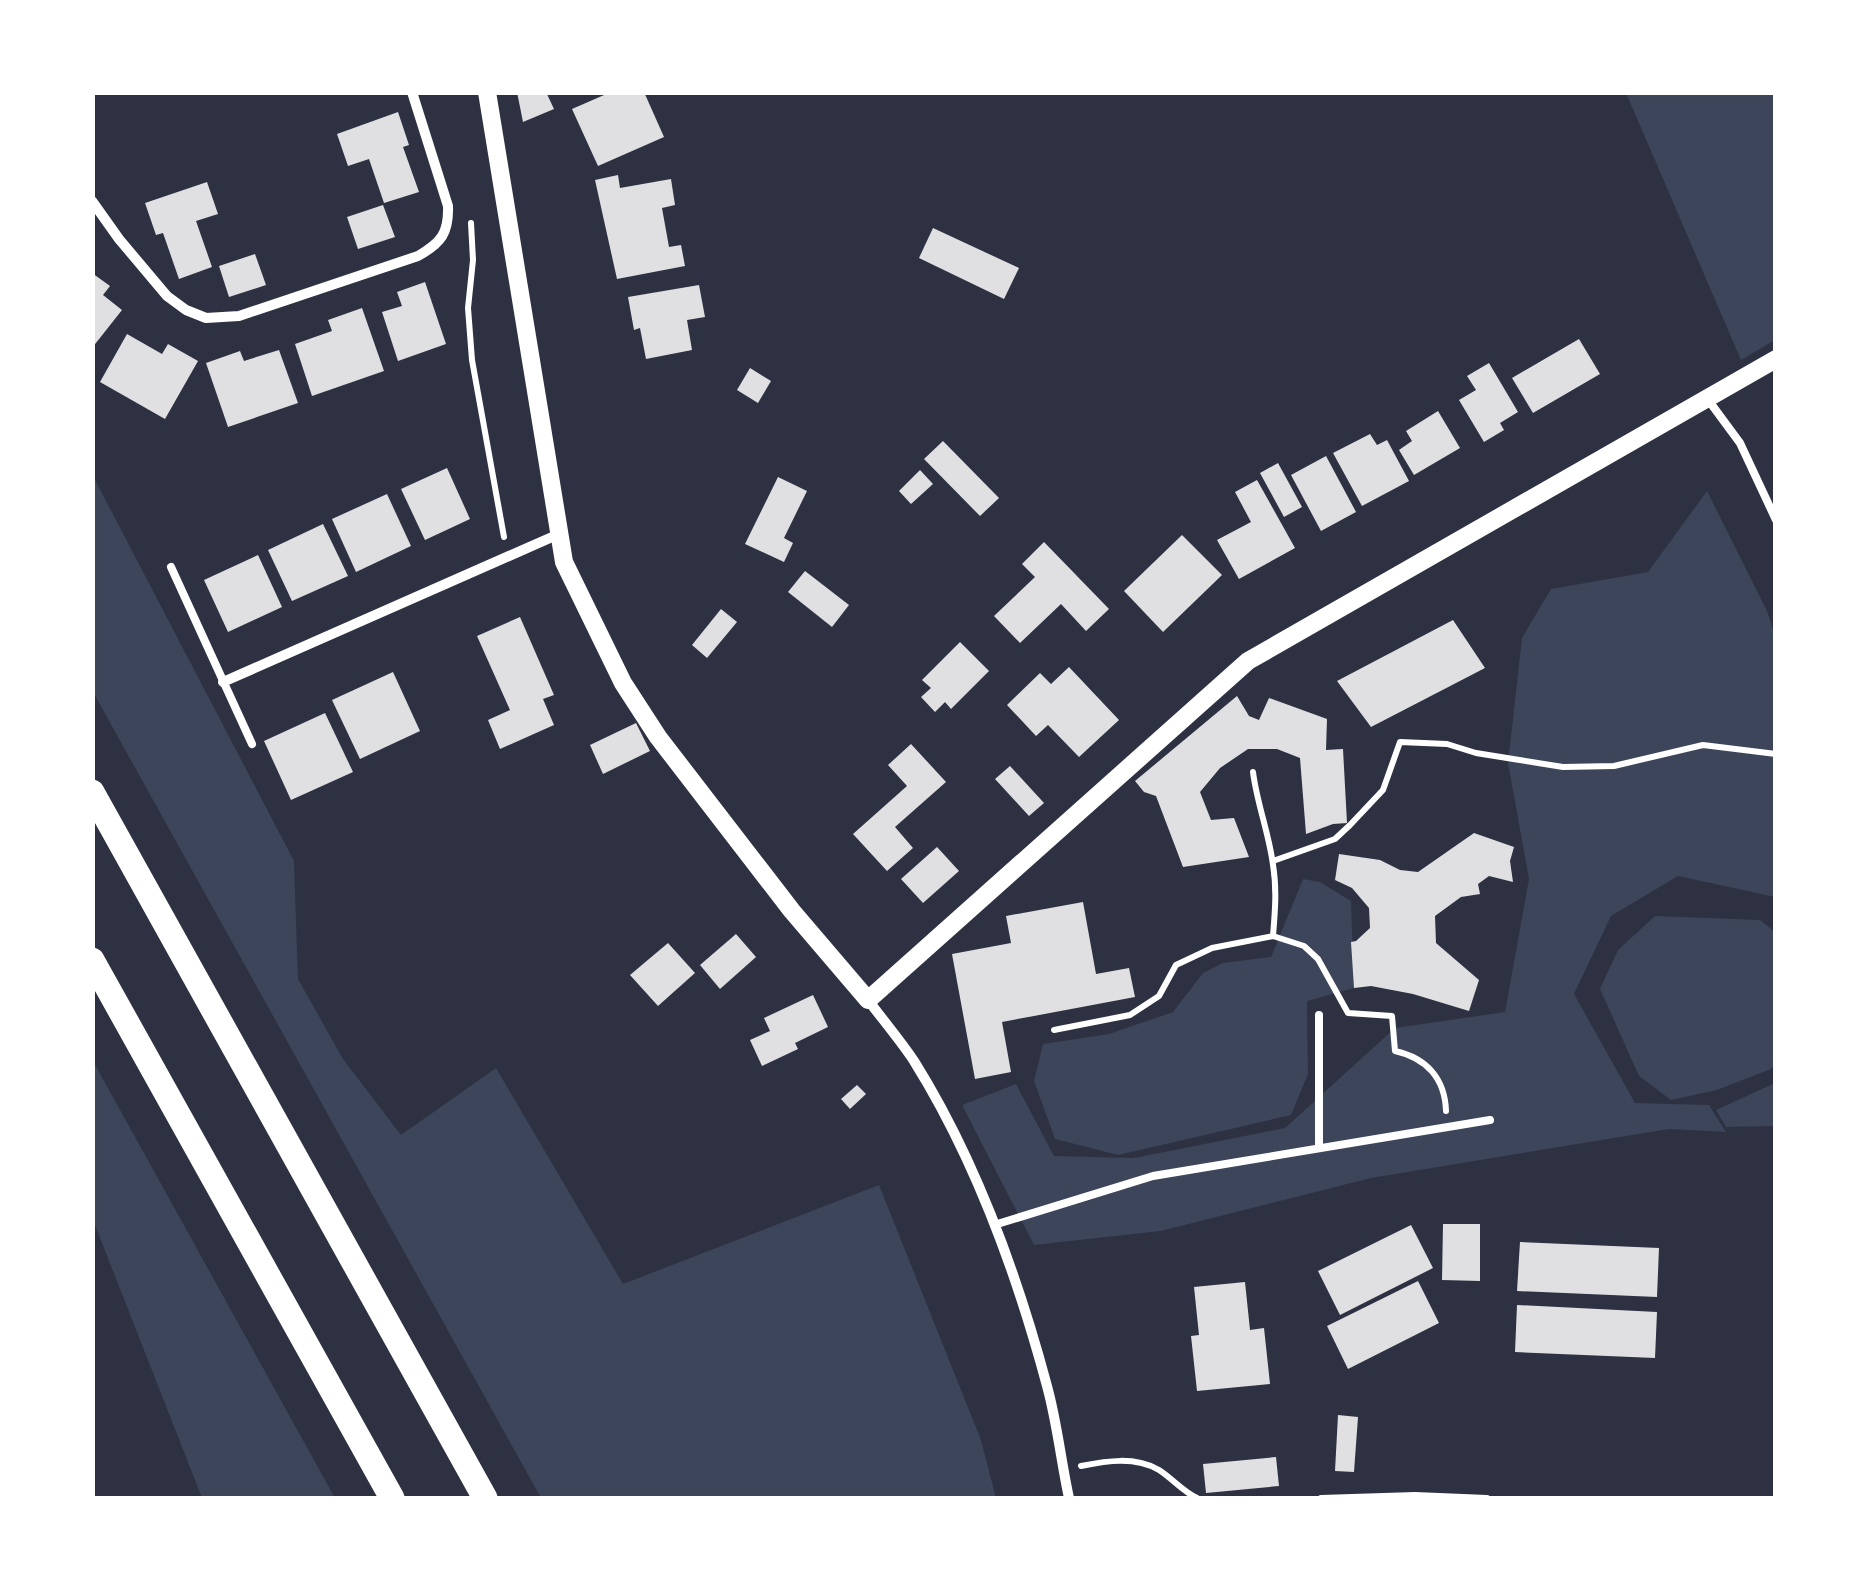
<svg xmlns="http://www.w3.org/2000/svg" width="1868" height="1591" font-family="Rubik,sans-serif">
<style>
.green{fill:#3c4559}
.building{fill:#e0e0e3}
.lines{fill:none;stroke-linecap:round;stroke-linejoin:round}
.path{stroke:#fff;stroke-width:6}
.service{stroke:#fff;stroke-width:8}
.minor{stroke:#fff;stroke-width:10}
.tertiary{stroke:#fff;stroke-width:18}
.motorway{stroke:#fff;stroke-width:25}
</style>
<rect width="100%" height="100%" fill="#2d3142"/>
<g class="green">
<path d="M1626 93H1775V340L1741 360Z"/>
<path d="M93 476 294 861 298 979 343 1059 401 1135 496 1068 623 1284 879 1185 981 1440 996 1498H541L93 692Z"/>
<path d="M1707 491 1767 611 1775 635V897L1678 876 1611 916 1574 994 1635 1103 1709 1105 1726 1132 1669 1129 1371 1178 1161 1231 1034 1245 962 1105 1016 1084 1054 1156 1134 1158 1285 1128 1395 1028 1505 1012 1529 879 1508 763 1522 638 1551 589 1648 572Z"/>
<path d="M1303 879 1320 882 1351 901 1354 988 1307 1001 1308 1074 1291 1115 1118 1155 1055 1139 1034 1081 1043 1044 1109 1034 1173 1012 1203 973 1223 963 1271 957Z"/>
<path d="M1655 916 1760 920 1775 932 1776 1063 1771 1069 1717 1090 1671 1100 1639 1076 1600 989 1618 950Z"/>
<path d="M92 1061H93L335 1498H202L93 1220Z"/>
<path d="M1775 1083V1126L1726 1127 1716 1110Z"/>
</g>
<g class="building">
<path d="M517 92H546L554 109 523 122Z"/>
<path d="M611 92H644L664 137 598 166 572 109Z"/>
<path d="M398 112 409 145 403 147 419 192 384 203 369 159 348 166 337 134Z"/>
<path d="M618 175 620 188 671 179 675 205 662 208 669 247 681 245 685 266 617 279 595 180Z"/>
<path d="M207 182 218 214 196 221 212 267 179 279 163 233 156 235 145 203Z"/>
<path d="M383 205 395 237 358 249 347 217Z"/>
<path d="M933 228 1019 268 1004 299 919 258Z"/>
<path d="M255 254 266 285 229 297 219 266Z"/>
<path d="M92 273 110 286 103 295 122 310 92 348Z"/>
<path d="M425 282 446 344 398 361 382 312 402 306 397 292Z"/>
<path d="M699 285 705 317 687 320 692 350 646 359 640 328 634 330 628 297Z"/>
<path d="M362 308 384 371 312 396 295 344 332 331 328 320Z"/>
<path d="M127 334 162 354 168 344 198 361 165 419 100 382Z"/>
<path d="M1579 339 1600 374 1533 413 1512 378Z"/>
<path d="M279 350 298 403 228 427 206 363 240 351 244 361Z"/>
<path d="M1489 363 1518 412 1500 423 1504 430 1484 442 1459 400 1476 390 1467 376Z"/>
<path d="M750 368 771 381 758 403 737 390Z"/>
<path d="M1438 411 1460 448 1414 475 1399 450 1412 441 1406 431Z"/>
<path d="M1370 434 1377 445 1387 440 1409 481 1362 506 1333 453Z"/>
<path d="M943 441 999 498 980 516 924 459Z"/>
<path d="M1326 456 1356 512 1321 531 1291 475Z"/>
<path d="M1278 463 1302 507 1284 517 1260 473Z"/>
<path d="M447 468 470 519 425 540 401 489Z"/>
<path d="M920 470 933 484 911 504 899 491Z"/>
<path d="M778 477 807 491 784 538 793 543 784 562 745 544Z"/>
<path d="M1257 480 1295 548 1239 579 1217 540 1251 522 1235 492Z"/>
<path d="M387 494 411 546 356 572 332 519Z"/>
<path d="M323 524 348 576 292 601 268 550Z"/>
<path d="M1182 535 1222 575 1163 632 1124 591Z"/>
<path d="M1044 542 1109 609 1086 631 1061 604 1020 643 994 616 1035 577 1022 564Z"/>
<path d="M258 555 282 607 228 632 204 580Z"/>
<path d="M805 571 849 605 832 627 788 592Z"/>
<path d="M721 609 737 622 707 658 692 645Z"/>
<path d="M520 617 554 695 543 699 554 725 500 749 488 720 510 710 477 636Z"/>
<path d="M1453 620 1485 668 1371 727 1337 681Z"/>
<path d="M960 642 989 671 951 709 945 702 935 712 921 697 931 688 922 680Z"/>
<path d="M1069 667 1119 720 1079 757 1048 725 1036 736 1007 705 1040 673 1051 684Z"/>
<path d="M393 672 420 731 360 759 332 700Z"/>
<path d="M1237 696 1249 716 1259 720 1269 698 1327 719 1326 750 1343 749 1347 823 1333 824 1306 834 1300 758 1277 749H1248L1220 768 1200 792 1211 820 1234 818 1249 857 1183 867 1156 796 1144 792 1135 781Z"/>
<path d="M325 713 353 772 291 800 264 741Z"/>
<path d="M636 723 650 751 603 774 590 745Z"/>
<path d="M911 744 946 782 895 827 913 848 887 871 853 834 907 786 888 765Z"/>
<path d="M1010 766 1044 803 1029 816 995 779Z"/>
<path d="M1474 833 1514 847 1510 861 1513 882 1489 876 1478 884 1480 894 1461 897 1435 916 1436 943 1479 980 1469 1011 1413 994 1371 986 1354 988 1351 942 1356 941 1370 928 1369 908 1352 888 1335 880 1339 854 1380 860 1400 870 1418 872Z"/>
<path d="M937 847 959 871 923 903 901 879Z"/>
<path d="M1083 902 1096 974 1129 968 1135 997 1002 1022 1011 1072 975 1079 952 954 1011 943 1006 916Z"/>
<path d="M736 934 756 957 720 989 700 965Z"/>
<path d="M668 943 695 973 658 1006 630 975Z"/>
<path d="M813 995 828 1027 795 1043 798 1049 762 1066 750 1040 770 1031 764 1018Z"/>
<path d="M857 1085 866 1094 850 1109 841 1099Z"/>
<path d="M1443 1224H1480V1281L1442 1280Z"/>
<path d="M1411 1225 1433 1268 1340 1315 1318 1271Z"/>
<path d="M1520 1242 1659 1248 1657 1297 1517 1291Z"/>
<path d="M1418 1281 1439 1323 1348 1369 1327 1326Z"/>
<path d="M1245 1282 1250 1330 1264 1328 1270 1384 1197 1391 1191 1336 1199 1335 1194 1287Z"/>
<path d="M1517 1305 1657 1312 1655 1358 1515 1352Z"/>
<path d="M1338 1415 1358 1417 1354 1472 1335 1471Z"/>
<path d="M1276 1457 1279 1486 1206 1493 1203 1464Z"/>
</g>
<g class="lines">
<g class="path">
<path d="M471 223 473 260 468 308 472 360 504 537"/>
<path d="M1253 772C1257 804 1269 833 1273 865 1277 889 1275 912 1273 936"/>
<path d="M1273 861 1335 839 1350 825 1383 790 1400 742 1447 744 1476 753 1563 767 1614 766 1703 745 1776 754"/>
<path d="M1054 1030 1130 1015 1159 996 1176 965 1212 948 1273 936 1304 946 1318 959 1348 1013 1392 1016 1395 1051C1427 1058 1445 1079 1446 1111"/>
<path d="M1081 1466C1106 1461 1135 1456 1159 1470 1173 1479 1182 1491 1197 1498"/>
<path d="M1321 1498 1415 1495 1487 1498"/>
</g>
<g class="service">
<path d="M1709 401 1740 443 1776 520"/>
<path d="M171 567 252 744"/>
<path d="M1319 1015V1148"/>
<path d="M994 1225 1153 1176 1490 1120"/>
</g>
<g class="minor">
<path d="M92 201 119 239 167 296 186 310 206 318 239 316 418 256C441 243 449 233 448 206L412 92"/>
<path d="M223 682 559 534"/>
<path d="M868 1000C883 1020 900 1040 914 1061 976 1160 1017 1274 1047 1386 1057 1422 1061 1461 1069 1498"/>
</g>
<path class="tertiary" d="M487 92 564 562 623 683 658 737 792 911 868 1000 1248 661 1776 359"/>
<g class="motorway">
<path d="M92 792 485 1498"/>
<path d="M92 960 392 1498"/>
</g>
</g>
<rect width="1868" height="1591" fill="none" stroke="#ffffff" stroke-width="190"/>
</svg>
